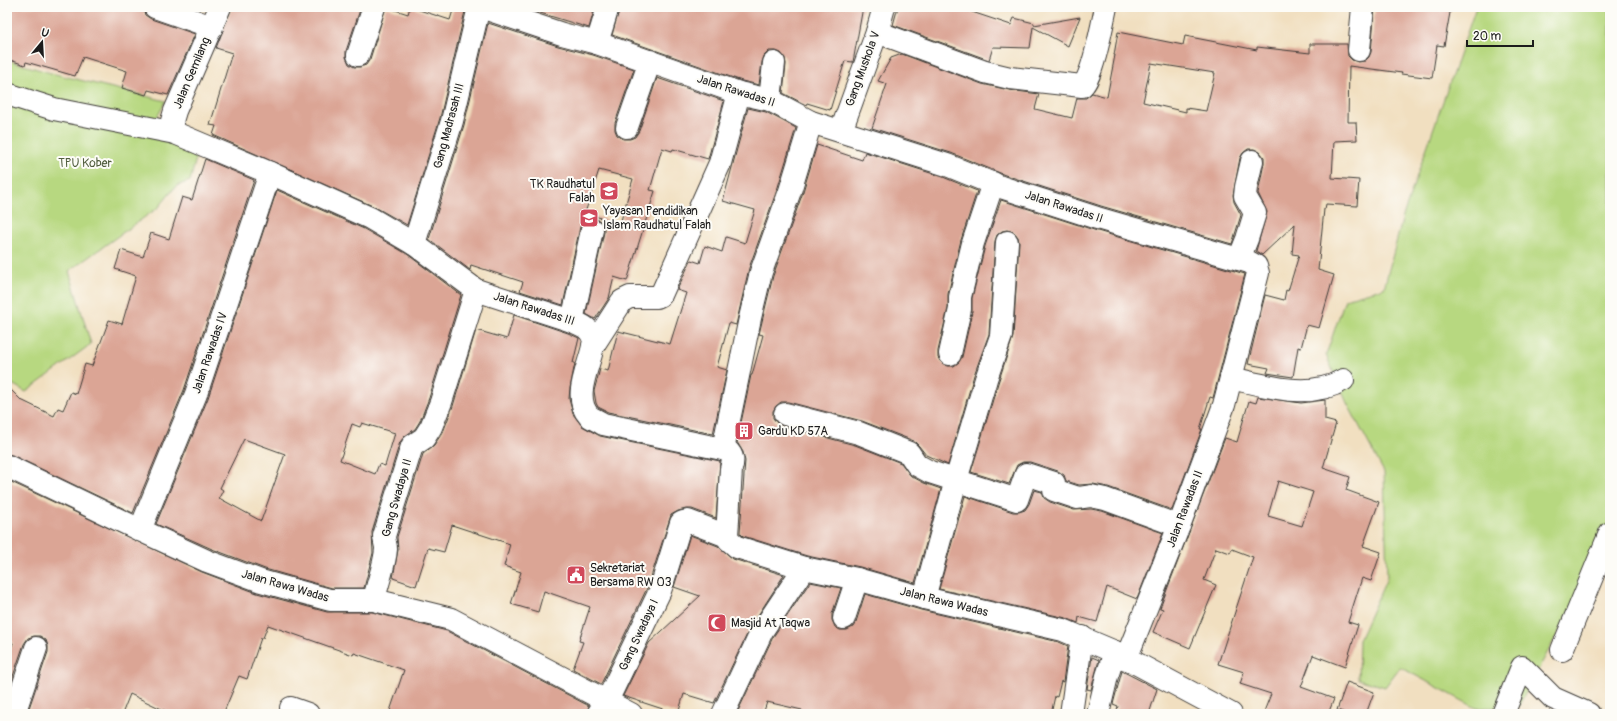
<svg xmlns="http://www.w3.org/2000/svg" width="1617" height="721" font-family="Pangolin,sans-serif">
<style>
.green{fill:#b7d880;stroke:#6a7a4e}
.building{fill:#dba595;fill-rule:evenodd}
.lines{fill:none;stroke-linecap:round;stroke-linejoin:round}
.minor-casing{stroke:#3c3935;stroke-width:24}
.minor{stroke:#fff;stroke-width:22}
.labels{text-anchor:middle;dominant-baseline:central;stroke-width:4;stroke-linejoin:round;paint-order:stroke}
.street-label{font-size:12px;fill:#1c1c1c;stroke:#fdfcf7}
.park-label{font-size:12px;fill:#525e3f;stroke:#fdfcf7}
.poi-label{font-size:12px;fill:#1c1c1c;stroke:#fdfcf7;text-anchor:start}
</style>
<rect width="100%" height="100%" fill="#fdfcf7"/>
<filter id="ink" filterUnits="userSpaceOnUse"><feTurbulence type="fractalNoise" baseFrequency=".025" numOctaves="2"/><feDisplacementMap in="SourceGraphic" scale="8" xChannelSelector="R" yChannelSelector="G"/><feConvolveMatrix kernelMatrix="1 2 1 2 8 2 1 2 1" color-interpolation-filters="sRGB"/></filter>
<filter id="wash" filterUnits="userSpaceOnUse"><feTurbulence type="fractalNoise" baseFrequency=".012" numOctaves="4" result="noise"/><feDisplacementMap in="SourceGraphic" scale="16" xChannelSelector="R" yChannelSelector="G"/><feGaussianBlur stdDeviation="0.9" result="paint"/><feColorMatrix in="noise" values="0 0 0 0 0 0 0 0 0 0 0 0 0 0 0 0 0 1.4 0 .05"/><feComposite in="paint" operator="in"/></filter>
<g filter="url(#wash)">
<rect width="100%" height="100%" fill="#f1dfc0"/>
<g class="green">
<path d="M1476 7H1610V537L1518 707 1476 708 1400 667 1385 687 1358 679 1359 640 1387 578 1384 472 1347 403 1326 355 1345 299 1384 288 1404 213Z"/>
<path d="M7 60 51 73 166 101 156 119 198 151 190 181 176 186 159 207 69 271 91 344 26 392 7 381Z"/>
</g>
<g id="blocks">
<g class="building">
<path d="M7 7H137L143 9 145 15 151 19 195 34 168 95 148 90 146 95 122 88 127 71 83 57 75 76 26 62 25 65 7 59Z"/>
<path d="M232 7H361L346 51V57L349 64 354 67H360L366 65 370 59 386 7 408 14 410 7 450 20 454 7H466L440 118 407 225 375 207 213 135 216 126 210 125 232 53 216 48Z"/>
<path d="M521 7H595L589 28Z"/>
<path d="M620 7H863L853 62 845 61 830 110 807 103 806 105 783 93 786 64 785 58 781 53 776 51H769L764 56 762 62 759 85 742 81 612 35Z"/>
<path d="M898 7H957L1011 25 1014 18 1034 23V25L1080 17 1068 46 1033 27 1030 48 993 47 989 60 893 25Z"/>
<path d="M1375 7H1451L1444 46 1437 45 1432 78 1401 74 1402 73 1349 66 1348 122H1356L1357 140 1334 141 1332 178 1359 180 1357 206 1326 204 1325 209H1324L1318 270 1334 275 1319 328 1307 325 1301 348 1298 347 1293 377 1267 373 1269 368 1248 364 1265 295 1284 300 1286 290 1288 291 1299 255 1292 254 1295 224 1262 255 1256 251 1267 212 1258 193 1264 163V157L1260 152 1254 149H1248L1243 153 1240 158 1233 195 1234 202 1241 215 1232 244 1101 206 1005 175 951 153 872 128 887 84 878 81 891 58 902 54 982 84 1009 90 1039 94 1035 109 1072 118 1077 98H1086L1092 93 1107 97 1115 55H1114L1118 32 1183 45 1185 36 1257 50V47L1310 53V44H1347L1348 56 1352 60 1358 62 1365 61 1369 57 1371 52ZM1151 63 1215 73 1206 111 1186 108V112L1143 102Z"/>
<path d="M488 23 558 46 593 55 634 69 615 123V130L617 135 623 139H630L635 137 639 131 657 78 724 101 708 159 673 149 672 151 662 148 650 190 655 191 627 281 614 277 609 298 595 319 586 314 604 232V226L600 221 595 218H588L583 222 580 227 563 305 520 291 523 282 471 265 470 270 429 239 464 125ZM599 170 633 179 620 224 585 213Z"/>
<path d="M748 108 766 112 796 128 778 187 749 268 736 325 729 323 717 367 727 370 713 434 608 412 598 407 596 403 594 391 600 369 608 371 618 331 670 344 686 293 677 290 691 260 700 263 705 246 722 252 726 237 745 243 755 210 723 201Z"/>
<path d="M817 145 862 160 865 152 943 177 977 191 961 240 948 294V308L938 351V358L942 363 947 366H954L959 362 962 357 972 312V298L985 246 1001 200 1094 230 1245 274 1213 398 1210 397 1200 429H1202L1172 510 1108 487 1093 484 1079 485 1066 481 1064 475 1058 471 1030 462H1023L1017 465 1009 484 971 472 998 383 1013 337 1019 242 1018 237 1014 232 1007 230 1002 231 997 235 995 241 989 334 974 375 948 465 926 455 919 446 914 441 862 421 788 402H781L776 406 773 411V418L777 423 782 426 855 445 901 463 911 476 924 483 941 489 915 583 860 567 807 556 743 536 740 533 745 461 743 452 737 442 751 375H752L763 335 759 334 773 276 802 195Z"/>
<path d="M205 159 254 180 184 390 133 513 12 455 7 454V386L21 400 54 416 58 408 63 410 71 392 76 394 85 364 92 366 109 320 122 324 136 276 115 269 121 250 143 257 151 233 169 239 182 197 192 200Z"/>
<path d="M277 190 364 229 407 254 461 295 429 398 420 421 415 429 405 436 400 442 372 532 373 553 364 588H332L265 569 212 549 156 524 208 398ZM362 423 395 433 385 466 379 464 375 474 340 460 352 424 360 427ZM244 439 285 454 261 521 219 498 223 490 220 488Z"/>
<path d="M514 315 568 333 579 338 573 363H575L570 388 569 399 573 414 582 426 600 436 720 461 716 518 692 509H686L678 511 671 515 648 586 601 684 573 669 583 642 579 641 590 607 544 591 538 612 511 604 521 572 504 566 510 544 452 525 444 552 428 548 416 586 393 578 398 550 397 537 423 454 434 445 443 432 453 406 476 330 507 339Z"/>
<path d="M1258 397 1301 403 1325 400V420L1336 423 1323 468 1350 477 1346 490 1379 502 1363 546 1381 552 1371 581 1362 578 1348 622 1358 625 1345 667 1313 655 1301 687 1334 699 1328 714H1263L1271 694 1240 684 1244 672 1218 664 1253 557 1232 549 1230 553 1216 548 1204 580 1216 585 1190 648 1153 632 1163 609 1160 608 1225 438 1237 442 1249 401 1256 403ZM1278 481 1313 492 1302 526 1268 516Z"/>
<path d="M7 480 202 572 257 593 327 612H372L447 631 589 706 586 714H389L404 670 354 653 353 655 268 625 263 638H261L247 679 239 676 223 714H172L130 694 122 714H27L48 652V646L46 640 40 636H34L28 638 24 644 11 682 7 681V659L13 643 7 640Z"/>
<path d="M1034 490 1042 492 1044 498 1050 502 1074 510 1091 509 1102 511 1163 533 1137 599 1107 587 1097 622 1079 617 1078 623 1066 618 939 589 965 496 1013 512H1019L1025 510 1029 504Z"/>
<path d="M690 535 718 546 733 559 784 575 751 626 714 703 684 694 678 714 623 696 649 643 700 596 674 587Z"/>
<path d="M810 582 841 588 832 614V620L835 627 840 630H847L853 627 856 622 865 594 921 610 1059 642 1068 646 1063 682 1061 681 1057 697 1055 696 1051 714H802V710L767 702 763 714H750L738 711 773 637Z"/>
<path d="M1092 657 1099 660 1091 690 1087 689Z"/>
<path d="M1122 671 1157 689 1149 714H1116L1118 706 1113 704Z"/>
<path d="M1347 682 1374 692 1366 714H1348L1337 710Z"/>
</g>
</g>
</g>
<g filter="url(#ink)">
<use href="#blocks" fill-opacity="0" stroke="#3c3935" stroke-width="1"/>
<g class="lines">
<defs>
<g id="minor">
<path d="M155 7 212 27"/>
<path d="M220 7 175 111 172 121 175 133 270 173 370 218 414 244 476 290 572 321C582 325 592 329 594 341 591 364 571 396 589 416 593 419 599 421 603 424L727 450C734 456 733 462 731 469L727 536 729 540 737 547 804 568"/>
<path d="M481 7 562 34 597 43 739 93 770 100 811 122 947 165 1001 187 1097 218 1249 262 1256 266 1258 273 1224 405 1179 526 1126 659"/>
<path d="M877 32 985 72 1010 78 1082 86C1092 80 1103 21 1106 7"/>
<path d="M597 43 608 7"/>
<path d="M1359 50 1363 7"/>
<path d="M358 55 374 7"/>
<path d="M7 94 54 109 175 133"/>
<path d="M770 100 774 63"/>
<path d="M627 127 650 61"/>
<path d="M841 131 877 32 884 7"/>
<path d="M414 244 452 121 479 7"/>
<path d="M1239 259 1247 239 1255 213 1245 196 1246 187 1252 161"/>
<path d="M572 321 592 230"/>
<path d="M593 346 622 301 630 297H657L661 295 720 163 739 93"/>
<path d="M950 354 960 309V297L973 243 993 183"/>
<path d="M1231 378C1267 386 1309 400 1343 380"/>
<path d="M785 414 859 433 909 453 917 465 930 472 1017 500 1026 474 1054 483V490L1078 498 1091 496 1105 499 1179 526"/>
<path d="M723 449 750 318 761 272 790 191 811 122"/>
<path d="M7 466 140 530 207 561 261 581 330 600H374L451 619 631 714"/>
<path d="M140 530 196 394 270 173"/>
<path d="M924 598 956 480 986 379 1001 336 1007 242"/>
<path d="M374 600C377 584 385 565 386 549 386 544 384 541 384 536L412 446 424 438 431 427 441 402 476 290"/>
<path d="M844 618 857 579"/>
<path d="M1562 650 1610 533"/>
<path d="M291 708 308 714"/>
<path d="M14 714 36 648"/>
<path d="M598 714 607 701 660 591 681 523 683 522 688 521 727 536"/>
<path d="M723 714 762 631 804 568 857 579 924 598 1063 630 1115 652 1231 714"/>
<path d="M1071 714 1082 637"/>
<path d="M1098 714 1107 676 1115 652"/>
<path d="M1503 714 1522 667 1553 698 1589 714"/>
</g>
</defs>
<use href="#minor" class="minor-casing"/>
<use href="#minor" class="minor"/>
</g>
</g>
<defs>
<symbol id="school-square" viewBox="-11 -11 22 22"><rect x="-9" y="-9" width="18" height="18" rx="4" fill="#d1495b" stroke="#fdfcf7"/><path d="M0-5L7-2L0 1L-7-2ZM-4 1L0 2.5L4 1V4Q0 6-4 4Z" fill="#fff"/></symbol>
<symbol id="building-square" viewBox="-11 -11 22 22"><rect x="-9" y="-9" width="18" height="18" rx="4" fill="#d1495b" stroke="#fdfcf7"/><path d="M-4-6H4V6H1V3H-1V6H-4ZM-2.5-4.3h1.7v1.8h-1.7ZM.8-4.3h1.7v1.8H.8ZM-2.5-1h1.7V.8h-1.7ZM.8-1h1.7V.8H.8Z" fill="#fff"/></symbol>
<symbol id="civic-square" viewBox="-11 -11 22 22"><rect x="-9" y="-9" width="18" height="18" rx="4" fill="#d1495b" stroke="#fdfcf7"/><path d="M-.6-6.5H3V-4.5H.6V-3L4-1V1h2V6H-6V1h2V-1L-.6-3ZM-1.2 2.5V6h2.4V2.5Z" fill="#fff"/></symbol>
<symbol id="mosque-square" viewBox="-11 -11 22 22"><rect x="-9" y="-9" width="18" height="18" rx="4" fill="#d1495b" stroke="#fdfcf7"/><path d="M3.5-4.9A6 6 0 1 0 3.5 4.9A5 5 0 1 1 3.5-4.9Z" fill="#fff"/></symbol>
</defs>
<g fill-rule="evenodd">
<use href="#school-square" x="598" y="180" width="22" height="22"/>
<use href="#school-square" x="578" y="207" width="22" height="22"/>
<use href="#building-square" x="733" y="420" width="22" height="22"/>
<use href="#civic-square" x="565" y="564" width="22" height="22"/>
<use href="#mosque-square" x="706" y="612" width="22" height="22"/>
</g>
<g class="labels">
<g class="street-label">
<text transform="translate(863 69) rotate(-70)">Gang Mushola V</text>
<text transform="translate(192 73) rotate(-67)">Jalan Gemilang</text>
<text transform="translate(736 91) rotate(18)">Jalan Rawadas II</text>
<text transform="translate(449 126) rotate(-75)">Gang Madrasah III</text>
<text transform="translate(1064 207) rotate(18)">Jalan Rawadas II</text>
<text transform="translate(534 309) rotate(18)">Jalan Rawadas III</text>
<text transform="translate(210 353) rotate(-71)">Jalan Rawadas IV</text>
<text transform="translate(397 498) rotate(-74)">Gang Swadaya II</text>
<text transform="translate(1185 509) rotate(-69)">Jalan Rawadas II</text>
<text transform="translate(285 586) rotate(16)">Jalan Rawa Wadas</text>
<text transform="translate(944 602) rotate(14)">Jalan Rawa Wadas</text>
<text transform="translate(639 635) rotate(-65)">Gang Swadaya I</text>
</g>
<g class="park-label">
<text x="85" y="163">TPU Kober</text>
</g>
<g class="poi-label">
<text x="595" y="184" text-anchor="end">TK Raudhatul<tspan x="595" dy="14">Falah</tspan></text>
<text x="603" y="211">Yayasan Pendidikan<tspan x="603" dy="14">Islam Raudhatul Falah</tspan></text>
<text x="758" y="431">Gardu KD 57A</text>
<text x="590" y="568">Sekretariat<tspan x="590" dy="14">Bersama RW 03</tspan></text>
<text x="731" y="623">Masjid At Taqwa</text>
</g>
</g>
<rect width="1617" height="721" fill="none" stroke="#fdfcf7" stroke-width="24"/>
<g transform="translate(42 42) rotate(18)" stroke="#fdfcf7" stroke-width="3" paint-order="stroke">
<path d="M0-3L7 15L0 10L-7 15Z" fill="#1c1c1c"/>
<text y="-6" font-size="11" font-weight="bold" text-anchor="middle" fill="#1c1c1c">U</text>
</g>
<path d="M1467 40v6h66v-6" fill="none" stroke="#1c1c1c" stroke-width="2"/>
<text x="1473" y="40" font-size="12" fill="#1c1c1c" stroke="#fdfcf7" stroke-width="3" paint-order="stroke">20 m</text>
</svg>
